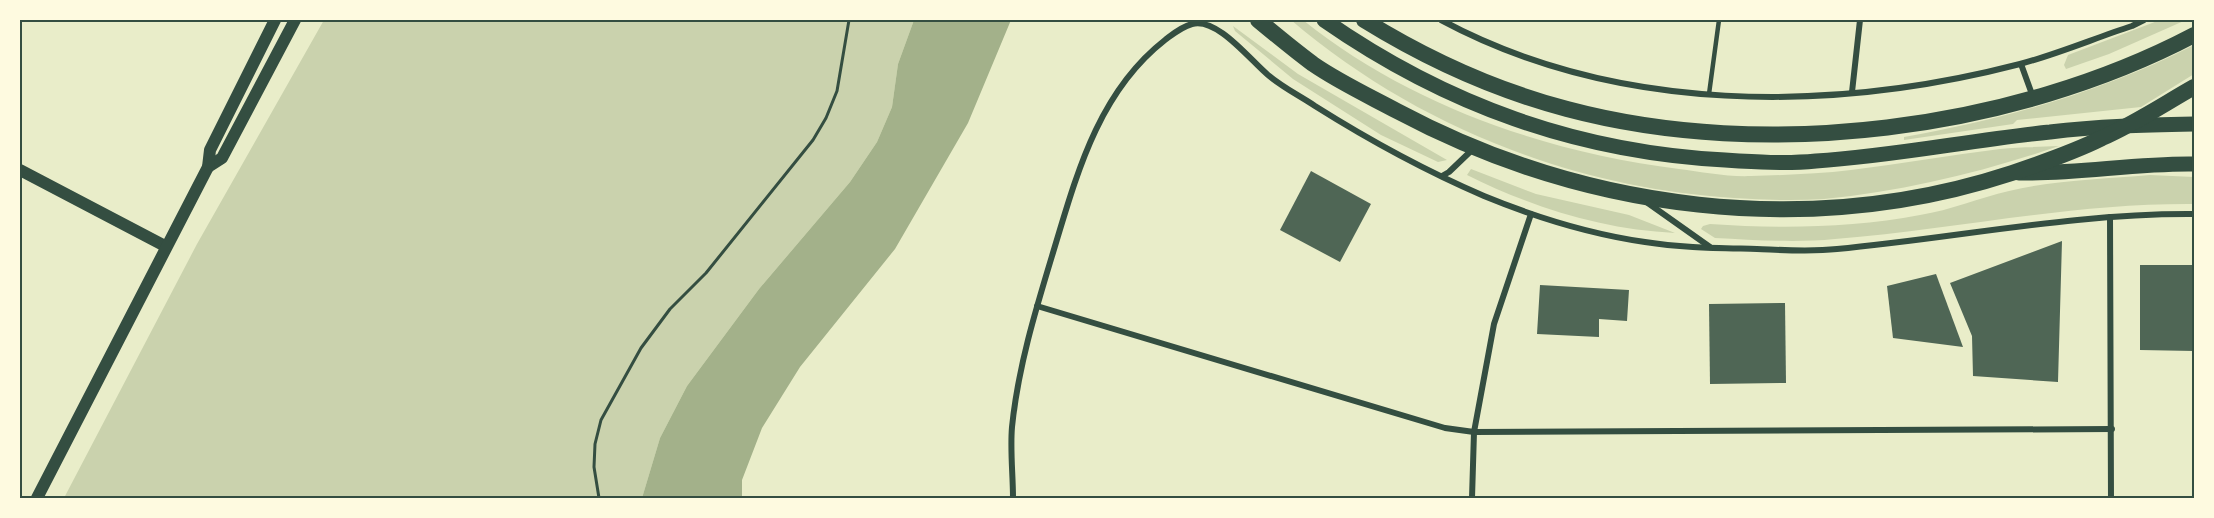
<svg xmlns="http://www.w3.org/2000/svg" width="2214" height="518" font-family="Overpass,sans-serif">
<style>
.green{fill:#cad2ad}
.water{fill:#a3b18a}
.building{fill:#4f6655}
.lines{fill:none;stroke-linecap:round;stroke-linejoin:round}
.path{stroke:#344e41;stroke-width:3}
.service{stroke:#344e41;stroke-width:4.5}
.minor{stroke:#344e41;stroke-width:6}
.secondary{stroke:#344e41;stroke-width:12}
.primary{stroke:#344e41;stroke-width:15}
.trunk{stroke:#344e41;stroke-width:16}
.neatline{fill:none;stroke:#344e41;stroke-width:2}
</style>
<rect width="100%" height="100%" fill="#e9edc9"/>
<g class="green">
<path d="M324 20H914L898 64 892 107 877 142 850 182 759 289 687 386 660 438 642 498H64L197 244Z"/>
<path d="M1291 20H1303C1409 105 1545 152 1679 169 1702 172 1727 177 1751 176 1784 175 1818 174 1851 170 1901 164 1950 155 2000 149 2019 147 2039 147 2059 146 1983 172 1905 191 1824 199 1794 201 1764 200 1734 198 1572 188 1414 125 1291 20Z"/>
<path d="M2160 20H2186L2109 54 2066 69 2064 65 2068 55Z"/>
<path d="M1233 26 1298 74 1447 160 1438 162 1381 135 1293 79 1235 31Z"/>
<path d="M2194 45V74L2141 107 2017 120 2013 124 1904 140V137C2005 119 2102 92 2194 45Z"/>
<path d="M1471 169 1536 194 1629 215 1675 233C1603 230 1531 207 1467 175Z"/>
<path d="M2150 175 2194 177V204C2073 203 1955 229 1835 239 1796 243 1754 240 1715 238L1701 229 1703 226 1710 224C1780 229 1851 228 1920 215 1951 210 1979 198 2009 191 2055 180 2103 179 2150 175Z"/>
</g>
<path class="water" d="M914 20H1011L968 123 895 249 800 367 762 428 742 480V498H642L660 438 687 386 759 289 850 182 877 142 892 107 898 64Z"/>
<g class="building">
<path d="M1311 171 1371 204 1340 262 1280 230Z"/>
<path d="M2062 241 2058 382 1973 376 1972 336 1950 283Z"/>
<path d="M2140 265H2194V351L2140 350Z"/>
<path d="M1936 274 1963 347 1893 338 1887 286Z"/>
<path d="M1540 285 1629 290 1627 321 1599 319V337L1537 334Z"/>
<path d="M1785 303 1786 383 1710 384 1709 304Z"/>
</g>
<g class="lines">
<path class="path" d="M599 498 594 467 595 444 601 420 641 348 670 309 706 273 813 140 826 118 837 91 849 20"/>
<path class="service" d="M1709 94 1719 20"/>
<g class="minor">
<path d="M1441 20C1616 114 1831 113 2020 64 2058 54 2095 38 2132 26L2144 20"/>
<path d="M2021 64 2033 97"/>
<path d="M1852 92 1860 20"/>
<path d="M1442 176 1449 172 1473 149"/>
<path d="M1645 201 1710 247"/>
<path d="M2110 217 2111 498"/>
<path d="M1037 306 1445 428 1474 432 2112 429"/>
<path d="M1013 498C1013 475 1010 450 1012 427 1018 368 1035 312 1052 256 1076 177 1097 93 1165 40 1173 34 1181 27 1192 24 1217 17 1250 60 1268 75 1282 87 1300 96 1315 106 1369 140 1426 171 1484 196 1535 217 1590 234 1645 242 1682 248 1720 248 1757 249 1783 250 1810 252 1837 249 1956 238 2074 213 2194 214"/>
<path d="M1472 498 1474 432 1494 324 1531 214"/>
</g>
<g class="secondary">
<path d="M208 167 222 158 295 20"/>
<path d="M20 170 165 246"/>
<path d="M37 498 208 167 210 150 275 20"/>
</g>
<g class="primary">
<path d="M1324 20C1446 105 1577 152 1725 160 1755 162 1786 164 1816 161 1894 156 1971 140 2050 132 2098 126 2146 125 2194 124"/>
<path d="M2019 173C2078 174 2136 163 2194 164"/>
</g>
<g class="trunk">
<path d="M1258 20C1276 35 1294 50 1313 64 1339 82 1369 96 1397 111 1585 211 1808 240 2012 173 2042 163 2074 152 2102 138 2134 124 2164 104 2194 87"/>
<path d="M1364 20C1427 59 1495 90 1567 109 1766 162 2013 130 2194 35"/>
</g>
</g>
<rect width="2214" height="518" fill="none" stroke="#fefae0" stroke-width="42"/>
<rect x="21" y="21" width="2172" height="476" class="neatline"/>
</svg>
